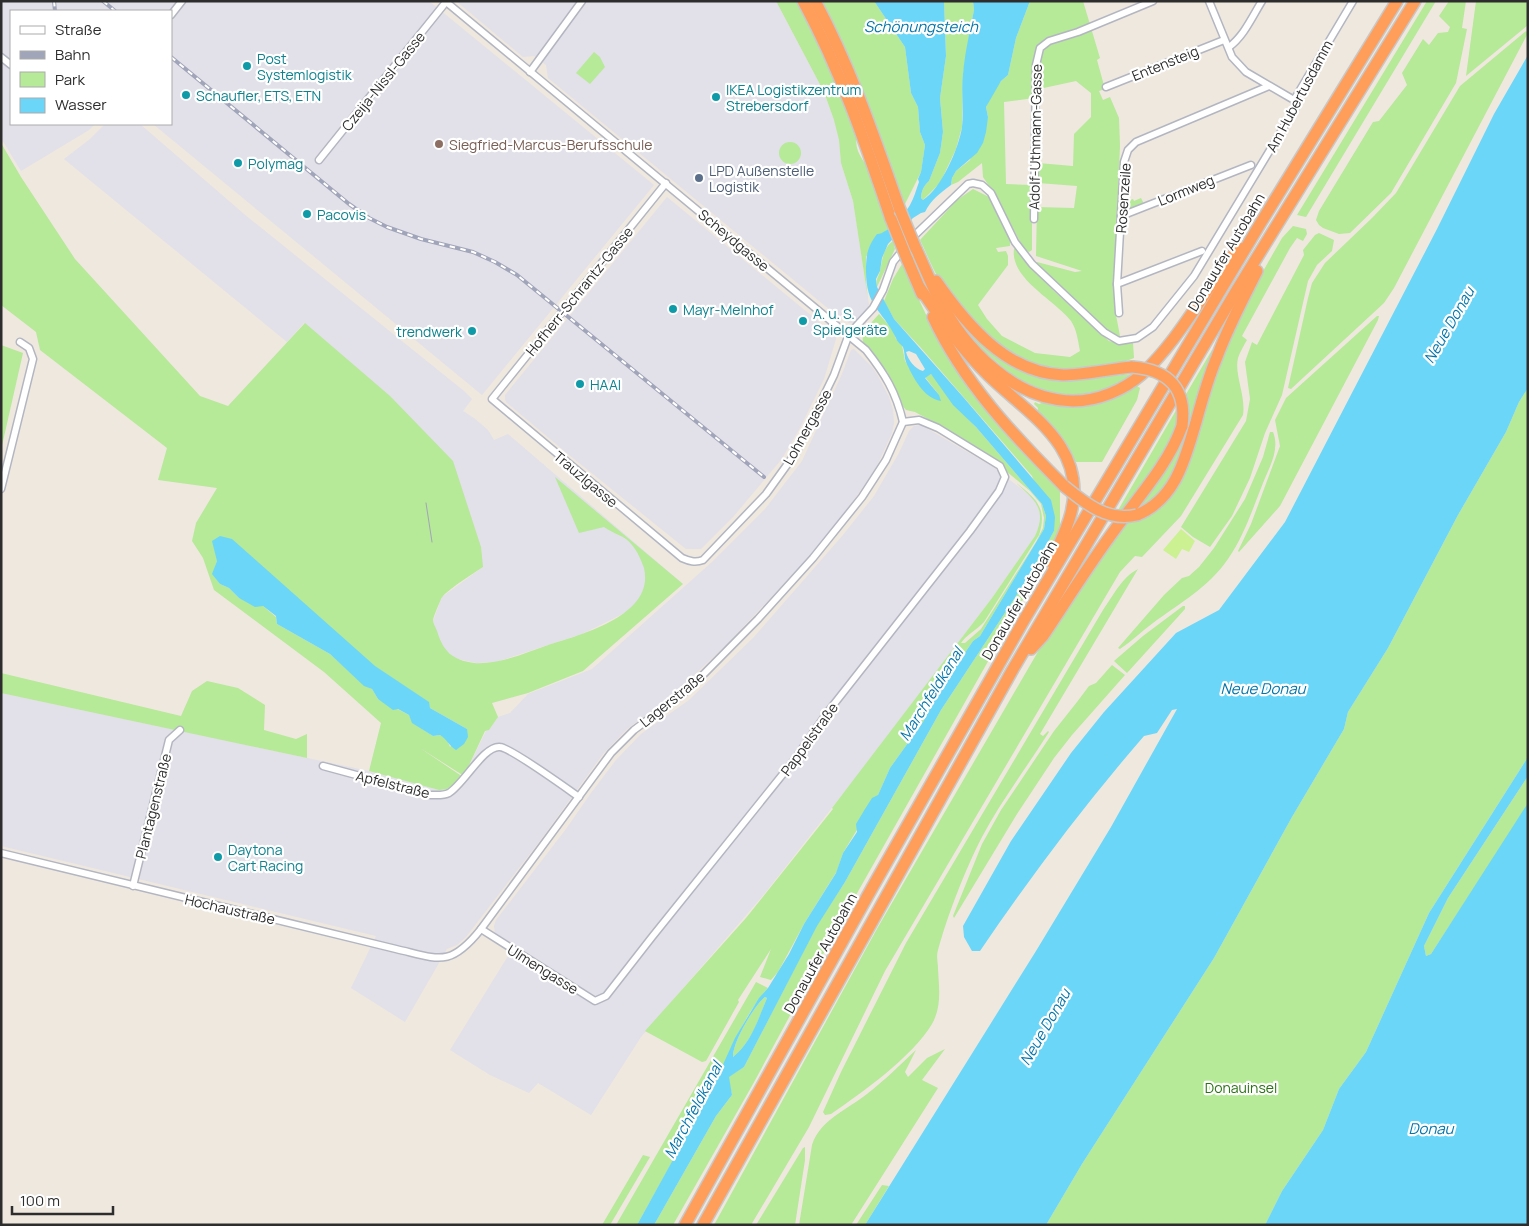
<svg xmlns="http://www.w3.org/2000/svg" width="1529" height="1226" font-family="Manrope,sans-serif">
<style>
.industrial{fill:#e2e0e8}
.green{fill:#b6e998;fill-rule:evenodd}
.pitch{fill:#cbf193}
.water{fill:#6bd6f8;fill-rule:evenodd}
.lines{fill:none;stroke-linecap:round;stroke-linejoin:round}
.minor-casing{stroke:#b3b6c1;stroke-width:9}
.motorway-casing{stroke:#c8c8c8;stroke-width:14}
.minor{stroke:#fff;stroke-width:6}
.motorway{stroke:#ff9e5a;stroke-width:11}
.tram{stroke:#a1a5b9;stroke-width:1}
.rail-casing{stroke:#a1a5b9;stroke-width:4}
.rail{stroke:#fff;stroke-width:2;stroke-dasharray:5.5;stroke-linecap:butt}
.motorway-bridge-casing{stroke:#c8c8c8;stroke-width:14;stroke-linecap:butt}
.motorway-bridge{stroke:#ff9e5a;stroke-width:11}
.culture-dot{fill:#0f9aa8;stroke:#fff;stroke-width:2}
.education-dot{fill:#8d6e63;stroke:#fff;stroke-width:2}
.service-dot{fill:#5c6f8a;stroke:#fff;stroke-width:2}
.labels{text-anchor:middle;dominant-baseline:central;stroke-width:4.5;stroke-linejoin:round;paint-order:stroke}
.culture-label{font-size:14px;fill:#0d838f;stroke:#fff;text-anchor:start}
.street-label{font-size:14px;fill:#2d2d2d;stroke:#fff}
.education-label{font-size:14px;fill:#785e54;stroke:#fff;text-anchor:start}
.service-label{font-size:14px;fill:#4e5e75;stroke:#fff;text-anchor:start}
.park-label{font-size:14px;fill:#2b7215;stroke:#fff}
.water-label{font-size:15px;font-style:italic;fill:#0375ab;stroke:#fff}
</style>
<rect width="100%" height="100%" fill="#efe8df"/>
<g class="industrial">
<path d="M1 1H429L654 185 482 395 153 124H171V11H11V124H95L89 130 21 171 1 138Z"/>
<path d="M456 1H776L824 92 834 120 839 140 841 163 853 201 868 299 869 305 860 319 853 323H849L836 315 548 78 546 65 534 56 523 57Z"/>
<path d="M105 124H140L244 214 464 391 472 399 463 411 474 418 488 430 494 440 508 434 683 584 582 634 496 662 476 663 454 658 441 645 433 621 442 597 483 567 304 323 287 342 64 159 90 139Z"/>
<path d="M667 197 835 335 836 339 824 379 800 428 781 460 733 517 701 549H686L568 454 506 402 505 399V395Z"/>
<path d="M854 349 872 367 878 376 889 397 893 410 894 423 892 433 876 468 842 517 811 555 726 645 674 694 627 729 603 754 539 842 466 937 457 945 447 949 405 1022 351 988 376 936 1 846V693L369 771 439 790 464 776 486 731 489 730 498 717 510 713 528 694 592 669 712 562 765 509 802 461 842 374 851 350Z"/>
<path d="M921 425 993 467 1036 500 1041 518 1040 526 1035 536 992 598 856 777 765 893 641 1037 591 1115 538 1083 529 1093 490 1075 450 1050 513 948 495 934 494 926 496 920 566 829 591 793 616 760 641 734 689 700 753 638 843 535 874 496 899 453 909 431 914 426Z"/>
</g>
<g class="green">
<path d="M776 1H798L838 83 857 136C853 152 866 162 872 175 878 192 883 210 889 228L884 233 879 235 866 257V281L868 299 853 201 841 163 839 140 834 120 824 92Z"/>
<path d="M821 1H874L905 47 911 93 918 107 920 132 925 145 921 172 904 206C880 136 856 66 821 1Z"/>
<path d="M944 1H973L974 10 963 74 962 127 956 149 940 183 923 200 921 198C921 192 924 185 929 181L940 153 943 132 940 98 946 56Z"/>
<path d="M1030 1H1083L1100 58 1097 60 1105 89 1099 91 1103 100 1110 97 1119 118 1120 146 1114 285 1116 315 1120 336 1113 335 1108 332 1037 266V262L1075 272 1082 271 1036 256 1037 207 1074 208 1077 186 1038 183V163L1073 166 1074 134 1091 117V93L1076 81 1039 89 1034 98 1004 102 1006 184 1032 185V250L1029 252 1024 249 997 198 983 177 982 163 958 182 951 185 952 178 956 171 970 160 988 117 986 107 994 90 1001 81 1008 75 1016 38Z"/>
<path d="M1427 1H1436L1306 217 1297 215Z"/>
<path d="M1449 1H1466L1462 28 1467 29 1456 83 1391 193 1350 233 1339 234 1323 228 1319 225 1316 220 1319 211 1373 122 1379 121 1407 85 1402 73 1423 39 1429 45 1438 33 1448 32 1450 27 1439 16Z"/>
<path d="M1476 1H1528V25L1466 76Z"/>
<path d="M1526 31 1528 33 1394 288 1384 303 1291 389 1288 388 1308 298 1312 283 1325 263 1372 218 1396 193 1460 86Z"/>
<path d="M594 52 600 57 605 67 590 84 576 73Z"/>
<circle cx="790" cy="153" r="11"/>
<path d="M1 143 21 177 75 259 200 396 228 406 305 323 390 396 453 461 481 547 483 567C474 573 445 591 441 599 439 604 434 615 433 620 433 623 436 628 437 631 443 651 452 660 474 663 500 665 527 652 551 644 583 634 655 615 644 568 641 560 638 552 632 545 625 535 613 534 604 527L579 533 555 477 683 584 583 671 528 693 492 703 498 717 489 730 485 731 464 776 420 748 463 777 447 789 439 790 369 771 381 723 324 672 214 590 203 558 192 541 196 523 217 488 158 480 167 448 40 350 36 332 1 305ZM217 561 428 702 430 708 467 729 450 747 447 739 440 735 433 736 413 723 409 715 378 699 372 689 364 685 330 654 277 624 276 617 263 606 239 598 229 588 220 584 213 574Z"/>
<path d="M973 189 989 197 1010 239V246L996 248 998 252 1006 251 1008 256V265L978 305 987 319 1002 336 1035 353 1070 357 1080 351C1078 341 1077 330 1071 321 1055 300 1010 279 1014 249H1017L1054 291 1109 341 1122 344 1133 343 1134 358C1120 364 1107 365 1093 367 1074 370 1055 371 1036 365 1006 356 960 310 942 284 933 271 927 254 920 240L957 200Z"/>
<path d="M1126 192H1128L1130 200 1133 199 1134 201 1141 198 1144 204 1129 210 1125 202Z"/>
<path d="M1293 226 1306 229 1307 234 1303 241 1297 238 1290 248 1242 336 1247 340C1244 345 1240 352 1238 358 1234 374 1246 396 1243 415L1181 516 1142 557 1135 556 1120 572 885 971 809 1127 751 1225H714L878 927 1043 643 1124 523C1190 513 1194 439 1210 388 1217 367 1225 345 1235 324 1249 295 1266 266 1282 238Z"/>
<path d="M1319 233 1334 240 1332 251 1317 265 1308 281 1282 395 1265 433 1250 478 1232 516 1210 547 1193 537 1181 527 1246 421 1250 399 1245 362 1251 345 1252 342 1257 345 1304 255 1303 250 1315 235Z"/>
<path d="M893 241 895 249 877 287C876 277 878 279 880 271 882 261 883 248 893 241Z"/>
<path d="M902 264 930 323 962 375 997 422 1060 491V534L834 934 753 1084 673 1225H654L716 1116 732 1095 728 1077 744 1067 817 925 845 882 941 710 1020 590 1054 531 1032 476 921 348 894 319 884 301 893 279Z"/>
<path d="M949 309 1025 371 1087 378 1134 374 1104 390 1076 395 1050 393 1014 377 975 343Z"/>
<path d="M879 314 893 330 896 339 902 345 905 361 909 367 939 395 925 377 931 374 934 377 970 421 976 427 1042 504 1046 516 1044 529 980 636 973 641 939 691 923 722 890 768 878 795 843 853 837 871 804 924 778 972 771 980 760 977 771 949 738 1000 739 1002 706 1061 702 1062 645 1031 746 918 833 809 832 808 992 598 1035 536C1048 509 1034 499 1015 482 1035 498 1048 507 1039 535L984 622C977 630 966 635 961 643H965L981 629 1036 542 1043 528 1044 518 1041 504 1030 491 982 451 939 425 915 412 906 410 900 403 888 373 863 342 862 333Z"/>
<path d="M1377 316H1379L1378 320 1280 506 1239 552 1238 551 1251 524 1280 446 1275 420 1286 398Z"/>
<path d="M1 345 23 353 1 450Z"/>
<path d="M1212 350 1215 352 1174 475 1152 502 1136 510 1172 458 1185 396Z"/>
<path d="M1137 386 1140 388 1137 400 1102 462H1076L1057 432 1037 413 1038 408 1034 404 1035 402 1039 404C1046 400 1061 406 1070 407 1085 408 1097 403 1112 397 1121 393 1128 392 1137 386Z"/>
<path d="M1528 388V757L1429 913 1366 1052 1339 1089 1323 1130 1282 1191 1265 1225H1046L1082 1164 1214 958 1292 817 1344 729 1348 712 1388 648 1458 515 1506 432 1519 402Z"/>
<path d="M1178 407 1177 426 1159 463 1122 512H1117Z"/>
<path d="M1270 432H1273C1280 449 1270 466 1263 483 1253 508 1244 536 1228 559 1209 587 1180 603 1153 623 1142 631 1132 641 1120 649L1118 648 1164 595 1182 578 1189 576 1199 567 1214 548 1245 499 1263 457Z"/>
<path d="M1138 569 1040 734 1043 736 1048 731 1049 732C1027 767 1001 801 982 837 965 870 948 914 938 950 936 956 938 962 938 969 939 988 942 1006 932 1024 912 1057 863 1092 831 1114L825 1115 823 1112 841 1072 906 943 1103 610C1113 596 1122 577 1138 569Z"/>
<path d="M1183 606H1185V609L1127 673 1114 661 1143 636Z"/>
<path d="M1112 665 1125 675 1072 735 1054 758 1017 814 954 918 953 916 982 844 1001 810 1054 731 1077 702 1089 686 1096 683Z"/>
<path d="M1 673 181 716 192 691 207 681 238 688 265 705 264 730 296 739 307 734V758L1 693Z"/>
<path d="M1528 776V803L1523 813 1431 954 1426 956 1424 946 1448 898Z"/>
<path d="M756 982 768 988C741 1018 730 1056 711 1091 687 1136 662 1180 637 1225H616Z"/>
<path d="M765 997 767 998C758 1020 752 1042 733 1057 732 1043 754 1006 765 997Z"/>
<path d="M945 1049 922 1080 938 1088 851 1225H799L812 1145C820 1120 848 1109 867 1094 885 1080 900 1065 916 1050L905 1072 908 1077 927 1058Z"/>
<path d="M805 1147V1160L795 1225H756L803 1148Z"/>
<path d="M643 1155 650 1157 610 1225H602Z"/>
<path d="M882 1185 889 1186 865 1225H856Z"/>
</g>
<path class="pitch" d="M1181 529 1195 541 1189 552 1182 549 1176 559 1163 550Z"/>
<g class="water">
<path d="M874 1H944L946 56 940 98 943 132 940 153 929 181C924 185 921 192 921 198L923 200C941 189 959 148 962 127 964 110 961 92 963 74 965 52 970 31 974 10L973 1H1030L1016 38 1008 75 1001 81 986 107 988 117 986 132 983 143 977 153 956 171 952 178 951 185C940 193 931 200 925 212L921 213 913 218 888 244 882 258 880 271 876 279 877 287 894 319 964 398 1051 500 1055 517 1054 531 1043 551 1020 590 941 710 845 882 817 926 744 1067 729 1077 732 1095 716 1116 654 1225H637L712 1089 735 1038 759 998 768 988 789 954 804 924 836 873 843 853 857 832 856 824 865 809 872 798 878 795 890 768 923 722 939 691 973 641 980 636 1044 529 1046 516 1042 504 976 427 953 405 931 374 925 378 939 395 941 401C923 398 913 377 906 362 904 357 905 352 903 347 901 344 897 342 896 338 881 307 865 308 866 266 867 251 868 247 877 234 886 235 905 214 910 205 914 198 916 190 919 182L918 179 921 172 925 145 920 132 918 107 911 93 905 47ZM909 351 916 354 925 369 923 371C915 369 908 360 906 352ZM765 997 767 998C758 1019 752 1042 733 1057 732 1043 754 1006 765 997Z"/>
<path d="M1528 55V388L1519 402 1506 432 1458 515 1388 648 1348 712 1344 729 1292 817 1214 958 1082 1164 1046 1225H865L1036 951 1111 827 1177 709 1172 710 1157 733 1144 736C1085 804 1031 876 980 951H972L964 937 963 926 1011 841 1071 753 1104 712 1176 633 1219 610 1285 522 1437 229 1494 114Z"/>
<path d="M220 536 232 539 375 666 429 702 430 708 467 729 468 737 464 744 456 750C449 746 447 739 440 735L433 736 412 723 409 715 398 709 393 710 378 699 372 689 364 686 330 654 277 624 276 616 263 606 255 607 239 598 229 588 220 584 212 574 217 561 212 541Z"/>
<path d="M1528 757V776L1448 898 1424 946 1426 956 1431 954 1528 803V1225H1265L1282 1191 1323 1130 1339 1089 1366 1052 1429 913Z"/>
</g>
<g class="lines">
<defs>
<g id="minor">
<path d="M445 1 866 350C885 374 896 392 903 422"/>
<path d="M1209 1 1232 57 1246 72 1294 100"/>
<path d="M171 15 182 1"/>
<path d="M1229 47C1244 36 1252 17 1262 1"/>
<path d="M1 57 11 65"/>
<path d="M530 72 582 1"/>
<path d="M1106 87 1224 40"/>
<path d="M319 160 446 2"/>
<path d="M666 183 492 399 682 558C689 561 695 563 703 560L766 494 797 451 834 375 849 334 873 308 883 290 893 262 915 235 968 184 973 183 982 185 991 193 1015 242 1032 264 1085 314 1104 332 1119 341 1137 338 1153 327 1194 276 1296 107 1294 100 1300 90 1353 1"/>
<path d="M1121 216 1251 165"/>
<path d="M1034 219 1036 65 1040 48 1049 41 1078 32 1153 1"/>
<path d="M1117 284 1202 251"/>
<path d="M1119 313 1117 284 1124 162 1128 150 1136 142 1269 86"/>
<path d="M1 489 33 359 29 348 20 342"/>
<path d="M323 766 430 795C437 795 443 796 449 793 464 784 484 745 500 747 511 748 566 788 579 797"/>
<path d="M1 853 396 949C439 959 450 968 481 929L611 753 634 730 689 689 758 619 813 558 862 497 886 460 903 422"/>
<path d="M133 886 169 740 180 730"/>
<path d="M481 929 595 1001 606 996 652 937 795 759 827 713 970 531 999 491 1005 477 1000 466 938 428 919 420 903 422"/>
</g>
<g id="motorway">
<path d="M803 1C841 71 866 145 891 219"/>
<path d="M815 1C851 68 875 139 900 210"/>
<path d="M916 249C924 265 930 282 938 297 964 348 1013 400 1073 401 1098 401 1124 390 1142 374 1181 338 1205 288 1239 248"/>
<path d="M907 259 922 294"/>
<path d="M936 281C966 324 1006 373 1063 375 1086 375 1109 369 1132 367"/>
<path d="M920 288C941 319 961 349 988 375 1028 414 1088 446 1071 513 1067 530 1058 546 1051 562"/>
<path d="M933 317C963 382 1014 436 1064 486"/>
<path d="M1137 515C1176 499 1185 459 1196 422 1202 400 1208 378 1217 357 1228 327 1243 299 1257 271"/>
<path d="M1031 649 1043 636C1067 600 1090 563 1116 528 1139 496 1168 465 1182 426"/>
<path d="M685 1225 872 888 1024 620 1260 224 1397 1"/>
<path d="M703 1225 1013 669 1235 293 1415 1"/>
</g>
</defs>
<use href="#minor" class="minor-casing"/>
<use href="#motorway" class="motorway-casing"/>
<use href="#minor" class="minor"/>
<use href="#motorway" class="motorway"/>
<path class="tram" d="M426 503 432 542"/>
<defs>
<g id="rail">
<path d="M54 1 55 11"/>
<path d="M103 1 115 11"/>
<path d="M171 57 349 204 369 218 387 227 421 239 473 252 495 262 517 275 764 477"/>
</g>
</defs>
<use href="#rail" class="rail-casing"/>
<use href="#rail" class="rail"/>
<defs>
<g id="motorway-bridge">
<path d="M900 210 916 249"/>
<path d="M891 219 907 259"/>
<path d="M1132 367C1169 370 1187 389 1182 426"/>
<path d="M1064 486C1086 504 1108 522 1137 515"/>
</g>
</defs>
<use href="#motorway-bridge" class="motorway-bridge-casing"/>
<use href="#motorway-bridge" class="motorway-bridge"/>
</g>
<g class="culture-dot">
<circle cx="247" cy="66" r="5"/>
<circle cx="186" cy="95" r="5"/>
<circle cx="716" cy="97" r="5"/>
<circle cx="238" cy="163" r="5"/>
<circle cx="307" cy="214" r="5"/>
<circle cx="673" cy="309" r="5"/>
<circle cx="803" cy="321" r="5"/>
<circle cx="472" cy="331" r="5"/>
<circle cx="580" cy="384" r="5"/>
<circle cx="218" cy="857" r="5"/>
</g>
<circle class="education-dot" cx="439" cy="144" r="5"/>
<circle class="service-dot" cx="699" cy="178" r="5"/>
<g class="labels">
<g class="culture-label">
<text x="257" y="58">Post<tspan x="257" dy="16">Systemlogistik</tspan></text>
<text x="726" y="89">IKEA Logistikzentrum<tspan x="726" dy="16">Strebersdorf</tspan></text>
<text x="196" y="95">Schaufler, ETS, ETN</text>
<text x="248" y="163">Polymag</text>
<text x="317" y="214">Pacovis</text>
<text x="683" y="309">Mayr-Melnhof</text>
<text x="813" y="313">A. u. S.<tspan x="813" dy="16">Spielgeräte</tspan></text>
<text x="462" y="331" text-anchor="end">trendwerk</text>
<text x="590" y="384">HAAI</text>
<text x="228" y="849">Daytona<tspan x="228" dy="16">Cart Racing</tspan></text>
</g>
<g class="street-label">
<text transform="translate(1165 63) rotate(-22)">Entensteig</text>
<text transform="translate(383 81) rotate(-51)">Czeija-Nissl-Gasse</text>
<text transform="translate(1299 96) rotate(-62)">Am Hubertusdamm</text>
<text transform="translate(1035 137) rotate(-89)">Adolf-Uthmann-Gasse</text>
<text transform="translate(1186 190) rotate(-22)">Lormweg</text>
<text transform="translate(1123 198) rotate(-86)">Rosenzeile</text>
<text transform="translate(734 240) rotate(40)">Scheydgasse</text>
<text transform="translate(1226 252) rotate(-59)">Donauufer Autobahn</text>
<text transform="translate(579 291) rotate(-51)">Hofherr-Schrantz-Gasse</text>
<text transform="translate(807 427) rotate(-61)">Lohnergasse</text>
<text transform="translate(586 479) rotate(40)">Trauzlgasse</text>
<text transform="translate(1019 600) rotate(-60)">Donauufer Autobahn</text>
<text transform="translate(672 699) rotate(-39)">Lagerstraße</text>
<text transform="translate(809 739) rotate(-54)">Pappelstraße</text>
<text transform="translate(393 784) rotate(14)">Apfelstraße</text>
<text transform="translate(153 806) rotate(-76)">Plantagenstraße</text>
<text transform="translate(230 909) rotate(13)">Hochaustraße</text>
<text transform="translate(820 953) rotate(-61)">Donauufer Autobahn</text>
<text transform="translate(543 969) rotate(32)">Ulmengasse</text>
</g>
<g class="education-label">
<text x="449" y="144">Siegfried-Marcus-Berufsschule</text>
</g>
<g class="service-label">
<text x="709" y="170">LPD Außenstelle<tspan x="709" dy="16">Logistik</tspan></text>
</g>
<g class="park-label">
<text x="1241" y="1087">Donauinsel</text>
</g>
<g class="water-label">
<text x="921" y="26">Schönungsteich</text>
<text transform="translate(1449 325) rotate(-60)">Neue Donau</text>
<text x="1263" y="688">Neue Donau</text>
<text transform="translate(931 694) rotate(-58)">Marchfeldkanal</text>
<text transform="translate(1045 1027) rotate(-60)">Neue Donau</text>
<text transform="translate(693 1110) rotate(-62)">Marchfeldkanal</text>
<text x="1431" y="1128">Donau</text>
</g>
</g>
<rect width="1529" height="1226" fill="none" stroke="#2d2d2d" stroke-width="5"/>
<rect x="10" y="10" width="162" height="115" fill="#ffffff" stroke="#ababab"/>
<rect x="20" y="26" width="25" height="8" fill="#ffffff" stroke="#ababab"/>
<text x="55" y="35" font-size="15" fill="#2d2d2d">Straße</text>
<rect x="20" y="51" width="25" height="8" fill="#a1a5b9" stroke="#ababab"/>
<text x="55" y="60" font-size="15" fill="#2d2d2d">Bahn</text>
<rect x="20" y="72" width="25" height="15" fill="#b6e998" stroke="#ababab"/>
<text x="55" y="85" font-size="15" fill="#2d2d2d">Park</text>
<rect x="20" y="98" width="25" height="15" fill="#6bd6f8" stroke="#ababab"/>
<text x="55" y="110" font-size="15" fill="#2d2d2d">Wasser</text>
<path d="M12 1206v8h101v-8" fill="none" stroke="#2d2d2d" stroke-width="2.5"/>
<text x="20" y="1206" font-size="15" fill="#2d2d2d" stroke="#ffffff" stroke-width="4" paint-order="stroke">100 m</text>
</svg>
